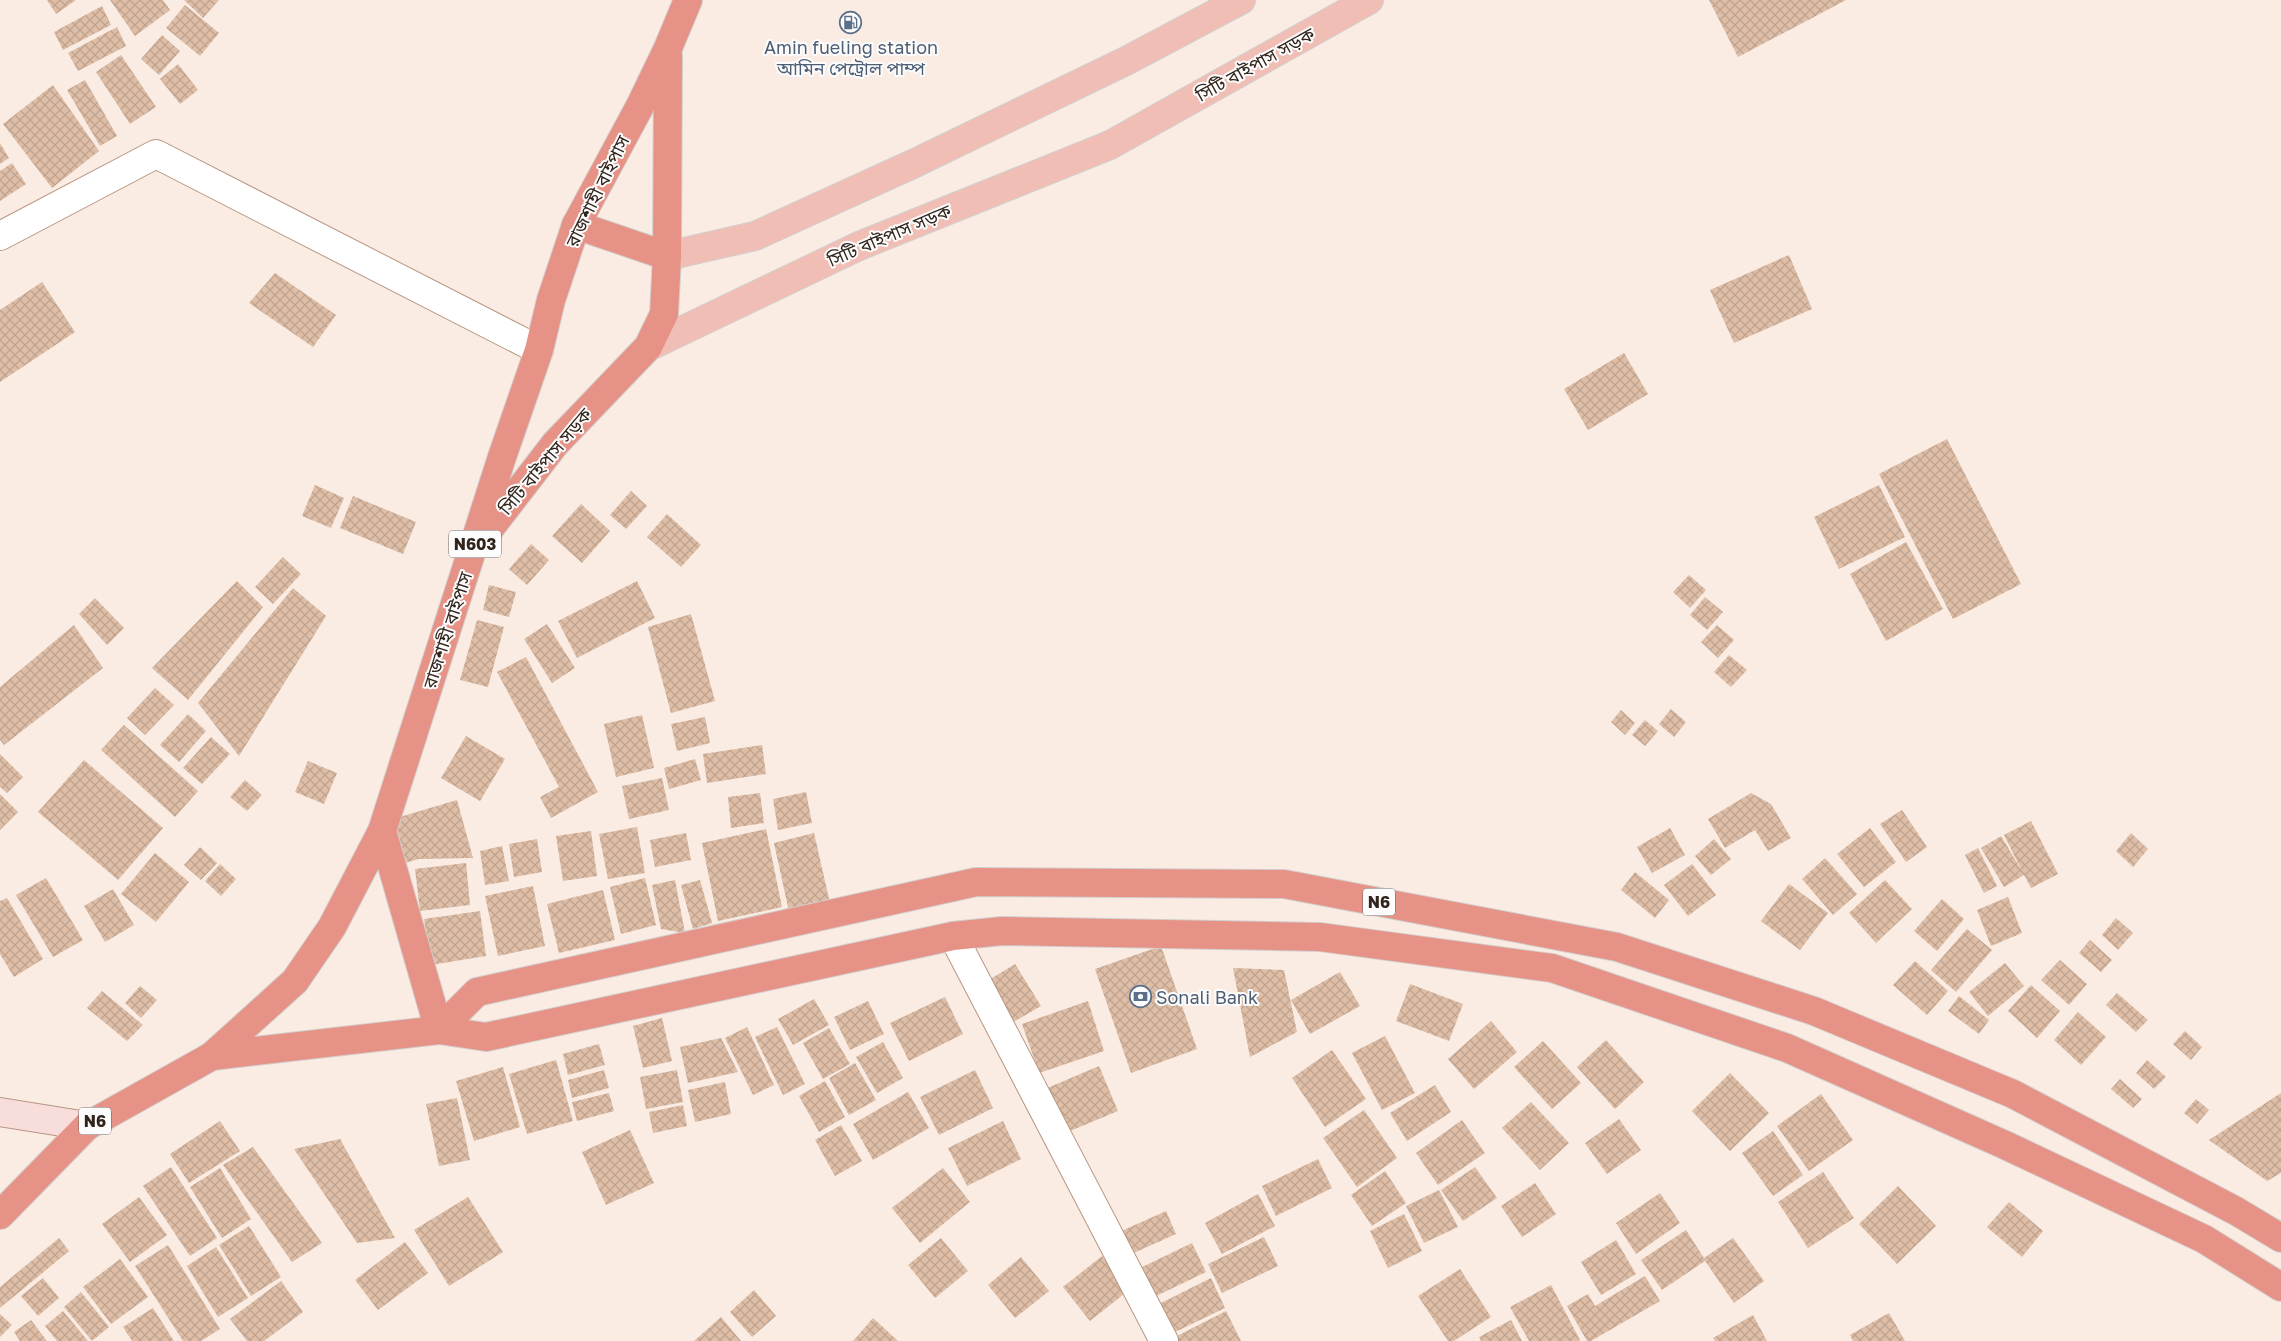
<svg xmlns="http://www.w3.org/2000/svg" width="2281" height="1341" font-family="'Golos Text','Noto Sans Bengali',sans-serif">
<style>
.building{fill:url(#building-cross-hatch)}
.lines{fill:none;stroke-linecap:round;stroke-linejoin:round}
.street-casing{stroke:#b89682;stroke-width:30}
.secondary-casing{stroke:#b89682;stroke-width:30}
.primary-casing{stroke:#d2cfcd;stroke-width:30}
.highway-casing{stroke:#d2cfcd;stroke-width:30}
.street{stroke:#fff;stroke-width:28}
.secondary{stroke:#f8dedb;stroke-width:28}
.primary{stroke:#f1beb6;stroke-width:28}
.highway{stroke:#e79286;stroke-width:28}
.labels{text-anchor:middle;dominant-baseline:central;stroke-width:4;stroke-linejoin:round;paint-order:stroke}
.shield{fill:#fcfcfc;stroke:#6e655f;stroke-width:1}
.shield-label{font-size:16px;font-weight:bold;fill:#31241c}
.service-label{font-size:18px;fill:#4e5e75;stroke:#fcfcfc}
.street-label{font-size:18px;fill:#31241c;stroke:#fcfcfc}
</style>
<defs>
<pattern id="building-cross-hatch" width="8" height="8" patternUnits="userSpaceOnUse" patternTransform="scale(1.25)"><rect width="8" height="8" fill="#debea7"/><path d="M0 0l8 8M0 8l8-8" fill="none" stroke="#bfa38f"/></pattern>
</defs>
<rect width="100%" height="100%" fill="#faece3"/>
<g class="building">
<path d="M47 0H76L56 14Z"/>
<path d="M110 0H163L170 10 135 36Z"/>
<path d="M184 0H219L203 18Z"/>
<path d="M1709 0H1846L1738 57Z"/>
<path d="M185 5 219 33 200 56 166 28Z"/>
<path d="M102 6 111 25 63 50 54 32Z"/>
<path d="M117 27 126 46 78 71 68 53Z"/>
<path d="M162 35 180 51 159 75 141 59Z"/>
<path d="M121 55 156 107 130 124 96 72Z"/>
<path d="M178 64 198 90 180 104 160 79Z"/>
<path d="M85 80 117 136 100 146 67 90Z"/>
<path d="M53 85 99 151 52 188 3 124Z"/>
<path d="M0 143 9 158 0 164Z"/>
<path d="M12 163 26 184 0 201V171Z"/>
<path d="M1789 255 1812 309 1734 343 1710 290Z"/>
<path d="M275 273 336 315 313 347 249 303Z"/>
<path d="M42 282 75 332 0 382V310Z"/>
<path d="M1624 353 1648 394 1588 430 1564 389Z"/>
<path d="M1947 439 2021 584 1953 619 1879 474Z"/>
<path d="M315 485 344 498 331 528 302 516Z"/>
<path d="M1879 485 1905 537 1839 569 1814 517Z"/>
<path d="M631 491 647 506 626 529 610 515Z"/>
<path d="M353 496 416 522 403 554 340 528Z"/>
<path d="M581 504 610 531 582 563 552 536Z"/>
<path d="M667 514 701 545 681 567 647 537Z"/>
<path d="M1906 542 1943 609 1886 641 1850 574Z"/>
<path d="M531 544 549 560 527 585 509 569Z"/>
<path d="M283 557 301 574 273 604 255 587Z"/>
<path d="M1689 575 1706 590 1690 608 1673 592Z"/>
<path d="M237 581 263 607 188 700 152 668Z"/>
<path d="M637 581 655 618 577 658 558 621Z"/>
<path d="M489 585 516 592 509 617 483 610Z"/>
<path d="M293 588 326 616 239 756 198 703Z"/>
<path d="M1705 597 1723 612 1707 630 1690 615Z"/>
<path d="M95 598 124 628 107 645 79 614Z"/>
<path d="M691 614 715 701 671 713 648 627Z"/>
<path d="M477 620 504 627 488 687 460 680Z"/>
<path d="M547 624 575 668 552 683 524 639Z"/>
<path d="M74 625 103 668 4 745 0 740V687Z"/>
<path d="M1717 625 1734 640 1718 658 1701 642Z"/>
<path d="M1729 655 1747 670 1731 687 1714 672Z"/>
<path d="M526 657 598 792 551 818 540 797 559 787 497 672Z"/>
<path d="M155 688 174 705 145 735 127 718Z"/>
<path d="M1671 709 1686 722 1674 737 1659 724Z"/>
<path d="M1621 710 1635 723 1625 735 1611 722Z"/>
<path d="M188 714 206 731 179 762 160 745Z"/>
<path d="M642 715 654 768 616 777 604 724Z"/>
<path d="M705 717 710 743 677 751 671 724Z"/>
<path d="M1645 720 1658 731 1645 746 1632 735Z"/>
<path d="M124 725 198 791 175 817 101 750Z"/>
<path d="M466 736 505 759 480 801 441 778Z"/>
<path d="M211 737 230 754 202 784 183 768Z"/>
<path d="M762 745 766 774 707 783 703 754Z"/>
<path d="M0 754 23 777 7 793 0 787Z"/>
<path d="M695 759 701 780 669 789 664 768Z"/>
<path d="M84 760 163 828 118 880 38 812Z"/>
<path d="M308 761 337 773 324 804 295 792Z"/>
<path d="M662 778 669 810 629 819 622 786Z"/>
<path d="M245 780 262 795 247 811 230 797Z"/>
<path d="M806 792 812 823 778 830 773 799Z"/>
<path d="M760 793 764 823 731 828 728 797Z"/>
<path d="M1751 793 1771 804 1791 838 1768 851 1755 830 1725 848 1708 819Z"/>
<path d="M0 794 18 812 0 830Z"/>
<path d="M457 800 473 858 419 859 405 863 393 819Z"/>
<path d="M1902 810 1927 847 1906 862 1880 824Z"/>
<path d="M2031 821 2058 874 2031 888 2024 875 2004 887 1981 848 2001 836 2022 871 2004 835Z"/>
<path d="M637 827 645 873 608 879 599 834Z"/>
<path d="M1670 828 1685 855 1652 873 1637 847Z"/>
<path d="M1870 828 1896 862 1864 887 1837 854Z"/>
<path d="M766 829 782 907 718 921 702 843Z"/>
<path d="M591 831 597 876 563 881 556 836Z"/>
<path d="M686 833 691 860 655 867 650 840Z"/>
<path d="M814 833 830 903 789 912 774 843Z"/>
<path d="M2131 833 2148 849 2133 867 2116 851Z"/>
<path d="M537 839 542 872 514 877 509 844Z"/>
<path d="M1714 839 1731 859 1711 875 1695 856Z"/>
<path d="M502 846 509 881 485 885 480 851Z"/>
<path d="M200 847 217 863 201 880 184 865Z"/>
<path d="M1978 848 1997 886 1984 893 1965 855Z"/>
<path d="M155 853 189 882 156 922 121 894Z"/>
<path d="M1825 858 1857 894 1833 915 1802 879Z"/>
<path d="M466 863 470 905 420 911 415 869Z"/>
<path d="M220 864 236 879 221 896 205 881Z"/>
<path d="M1692 864 1716 895 1688 916 1664 885Z"/>
<path d="M1635 872 1669 900 1655 918 1621 890Z"/>
<path d="M46 878 83 940 53 957 16 895Z"/>
<path d="M645 878 656 925 621 934 610 887Z"/>
<path d="M675 880 685 933 661 929 652 885Z"/>
<path d="M700 880 712 923 693 929 681 885Z"/>
<path d="M1885 880 1912 909 1876 943 1849 913Z"/>
<path d="M1789 884 1828 913 1800 950 1761 921Z"/>
<path d="M533 886 545 946 498 956 485 896Z"/>
<path d="M113 889 134 925 105 942 84 906Z"/>
<path d="M603 890 615 940 559 953 547 904Z"/>
<path d="M2008 897 2022 933 1991 946 1977 910Z"/>
<path d="M7 898 43 959 14 977 0 954V901Z"/>
<path d="M1942 899 1964 919 1937 951 1914 931Z"/>
<path d="M480 911 486 956 431 965 424 919Z"/>
<path d="M2116 918 2133 933 2118 950 2102 935Z"/>
<path d="M1967 929 1992 950 1956 992 1931 970Z"/>
<path d="M2090 940 2112 960 2101 972 2079 953Z"/>
<path d="M1161 946 1197 1049 1131 1073 1095 969Z"/>
<path d="M2060 960 2087 984 2069 1005 2041 980Z"/>
<path d="M1915 961 1948 991 1927 1015 1893 985Z"/>
<path d="M2005 963 2024 986 1988 1016 1969 992Z"/>
<path d="M1015 964 1041 1006 1010 1024 984 983Z"/>
<path d="M1233 968 1284 970 1297 1032 1250 1057Z"/>
<path d="M1340 972 1360 1006 1310 1034 1291 1000Z"/>
<path d="M1410 984 1463 1004 1449 1041 1396 1021Z"/>
<path d="M2031 985 2060 1011 2037 1038 2008 1011Z"/>
<path d="M140 986 157 1000 141 1018 125 1003Z"/>
<path d="M102 991 143 1025 127 1041 87 1008Z"/>
<path d="M2117 993 2148 1020 2136 1032 2106 1005Z"/>
<path d="M1959 996 1989 1020 1979 1034 1948 1011Z"/>
<path d="M945 997 963 1034 909 1061 890 1023Z"/>
<path d="M814 999 829 1025 793 1045 778 1019Z"/>
<path d="M868 1001 884 1034 850 1050 834 1017Z"/>
<path d="M1088 1001 1104 1051 1039 1073 1022 1024Z"/>
<path d="M2078 1012 2106 1037 2081 1065 2054 1040Z"/>
<path d="M662 1018 672 1061 643 1068 633 1026Z"/>
<path d="M1491 1021 1517 1052 1474 1089 1448 1059Z"/>
<path d="M747 1027 774 1085 753 1095 725 1038Z"/>
<path d="M777 1027 805 1084 783 1095 755 1037Z"/>
<path d="M829 1028 850 1064 823 1079 803 1043Z"/>
<path d="M2185 1031 2202 1047 2191 1060 2173 1044Z"/>
<path d="M1385 1036 1415 1093 1382 1110 1352 1053Z"/>
<path d="M721 1038 738 1072 688 1083 680 1047Z"/>
<path d="M1606 1040 1644 1082 1615 1109 1577 1067Z"/>
<path d="M1543 1041 1581 1083 1552 1109 1514 1067Z"/>
<path d="M883 1042 903 1078 877 1093 856 1057Z"/>
<path d="M599 1044 605 1065 568 1075 563 1054Z"/>
<path d="M1332 1050 1366 1099 1325 1127 1292 1078Z"/>
<path d="M556 1060 573 1121 527 1134 509 1074Z"/>
<path d="M2147 1060 2166 1077 2154 1089 2136 1073Z"/>
<path d="M855 1063 876 1100 849 1115 829 1078Z"/>
<path d="M1099 1066 1118 1111 1063 1134 1045 1089Z"/>
<path d="M503 1067 520 1127 474 1141 456 1081Z"/>
<path d="M604 1070 609 1088 572 1098 568 1080Z"/>
<path d="M677 1070 683 1102 646 1109 640 1077Z"/>
<path d="M975 1070 993 1108 939 1135 920 1097Z"/>
<path d="M1730 1073 1769 1113 1730 1151 1692 1111Z"/>
<path d="M2120 1079 2142 1099 2133 1108 2111 1089Z"/>
<path d="M825 1081 845 1117 819 1132 799 1096Z"/>
<path d="M725 1082 731 1114 695 1122 688 1090Z"/>
<path d="M1435 1085 1451 1112 1407 1141 1390 1113Z"/>
<path d="M908 1092 929 1128 873 1160 853 1124Z"/>
<path d="M609 1093 614 1111 577 1121 572 1102Z"/>
<path d="M2281 1093V1173L2267 1181 2209 1140Z"/>
<path d="M1821 1094 1853 1140 1809 1171 1777 1126Z"/>
<path d="M457 1098 470 1160 439 1166 426 1104Z"/>
<path d="M2196 1099 2209 1110 2197 1124 2184 1113Z"/>
<path d="M1531 1102 1569 1143 1540 1170 1502 1128Z"/>
<path d="M683 1105 687 1126 653 1133 649 1112Z"/>
<path d="M1364 1110 1397 1158 1357 1187 1323 1138Z"/>
<path d="M1619 1119 1641 1150 1607 1174 1585 1143Z"/>
<path d="M1462 1120 1485 1153 1438 1185 1416 1153Z"/>
<path d="M220 1121 240 1151 189 1183 170 1154Z"/>
<path d="M1003 1121 1021 1159 967 1186 948 1148Z"/>
<path d="M841 1125 862 1161 835 1176 815 1140Z"/>
<path d="M630 1130 654 1183 606 1205 582 1152Z"/>
<path d="M1773 1131 1803 1175 1773 1196 1742 1153Z"/>
<path d="M340 1139 395 1238 357 1243 294 1149Z"/>
<path d="M253 1147 322 1243 292 1262 223 1165Z"/>
<path d="M1318 1159 1332 1188 1276 1216 1262 1186Z"/>
<path d="M171 1167 217 1238 190 1256 143 1186Z"/>
<path d="M1475 1167 1497 1198 1463 1221 1441 1190Z"/>
<path d="M220 1168 251 1219 222 1238 190 1187Z"/>
<path d="M943 1168 970 1202 920 1243 892 1208Z"/>
<path d="M1385 1171 1406 1203 1372 1226 1351 1195Z"/>
<path d="M1823 1172 1854 1218 1808 1248 1778 1202Z"/>
<path d="M1535 1183 1556 1214 1522 1237 1501 1206Z"/>
<path d="M1898 1186 1936 1226 1897 1264 1859 1224Z"/>
<path d="M1439 1190 1458 1227 1424 1243 1406 1206Z"/>
<path d="M1660 1193 1680 1223 1636 1254 1616 1223Z"/>
<path d="M1258 1194 1275 1226 1222 1254 1205 1223Z"/>
<path d="M139 1197 167 1235 130 1262 102 1224Z"/>
<path d="M468 1197 503 1252 449 1286 414 1230Z"/>
<path d="M2009 1202 2043 1231 2022 1257 1987 1227Z"/>
<path d="M1166 1211 1176 1234 1127 1256 1117 1233Z"/>
<path d="M1404 1214 1422 1251 1388 1268 1370 1231Z"/>
<path d="M249 1226 281 1277 251 1296 219 1245Z"/>
<path d="M1686 1230 1704 1258 1733 1238 1764 1281 1734 1303 1705 1261 1662 1290 1641 1260Z"/>
<path d="M1264 1237 1278 1266 1222 1293 1208 1264Z"/>
<path d="M59 1238 69 1251 0 1308V1287Z"/>
<path d="M941 1238 968 1271 935 1298 908 1265Z"/>
<path d="M1616 1240 1636 1274 1601 1295 1581 1262Z"/>
<path d="M405 1242 428 1273 378 1310 355 1280Z"/>
<path d="M1192 1243 1206 1272 1150 1299 1136 1270Z"/>
<path d="M168 1245 220 1329 201 1341H183L135 1266Z"/>
<path d="M216 1247 248 1298 218 1317 187 1266Z"/>
<path d="M1102 1256 1129 1290 1090 1321 1063 1287Z"/>
<path d="M1021 1257 1049 1291 1015 1318 988 1285Z"/>
<path d="M120 1259 148 1297 111 1324 83 1287Z"/>
<path d="M1460 1269 1491 1317 1454 1341H1448L1418 1296Z"/>
<path d="M1645 1276 1660 1301 1591 1341H1587L1567 1306 1588 1294 1595 1306Z"/>
<path d="M43 1278 59 1298 38 1316 21 1296Z"/>
<path d="M1211 1278 1225 1308 1169 1335 1155 1306Z"/>
<path d="M281 1281 303 1312 264 1341H247L230 1319Z"/>
<path d="M1551 1285 1580 1340 1578 1341H1529L1510 1307Z"/>
<path d="M754 1290 776 1316 752 1337 730 1312Z"/>
<path d="M81 1292 109 1327 92 1341 64 1307Z"/>
<path d="M153 1308 174 1341H132L123 1327Z"/>
<path d="M63 1311 88 1341H57L45 1326Z"/>
<path d="M1226 1311 1241 1341H1172L1171 1339Z"/>
<path d="M1889 1313 1905 1341H1853L1850 1335Z"/>
<path d="M0 1314 12 1325 0 1337Z"/>
<path d="M1753 1315 1767 1341H1715L1713 1338Z"/>
<path d="M721 1317 741 1341H694Z"/>
<path d="M873 1318 898 1341H853Z"/>
<path d="M31 1320 47 1341H20L14 1332Z"/>
<path d="M1511 1320 1522 1341H1481L1479 1337Z"/>
</g>
<g class="lines">
<defs>
<g id="street">
<path d="M0 236 156 154 539 350"/>
<path d="M953 936 1164 1341"/>
</g>
<path id="secondary" d="M0 1112 87 1126"/>
<g id="primary">
<path d="M667 256 755 236 915 163 1126 61 1241 0"/>
<path d="M648 347 859 246 1110 145 1369 0"/>
</g>
<g id="highway">
<path d="M576 225 667 256"/>
<path d="M484 536 555 444 648 347 664 314 667 256 668 56"/>
<path d="M382 831 439 1030"/>
<path d="M439 1030 477 992 976 882 1284 884 1617 947 1814 1011 2013 1094 2236 1211 2281 1238"/>
<path d="M212 1056 439 1030 486 1037 953 936 1002 931 1320 937 1552 968 1787 1048 2005 1145 2204 1239 2281 1287"/>
<path d="M0 1215 87 1126 212 1056 295 981 332 927 382 831 502 457 539 350 551 300 576 225 640 106 668 48 688 0"/>
</g>
</defs>
<use href="#street" class="street-casing"/>
<use href="#secondary" class="secondary-casing"/>
<use href="#primary" class="primary-casing"/>
<use href="#highway" class="highway-casing"/>
<use href="#street" class="street"/>
<use href="#secondary" class="secondary"/>
<use href="#primary" class="primary"/>
<use href="#highway" class="highway"/>
</g>
<defs>
<symbol id="fuel-ring" viewBox="-11 -11 22 22"><circle r="9.5" fill="#fcfcfc" stroke="#5c6f8a" stroke-width="1.5"/><path d="M-5.5-6h7V0h2V4h1.3V-2.5L3-4.5l.8-.8L6-3V5H2.5V1h-1V6h-7ZM-4.2-4.7v3.2H.2V-4.7Z" fill="#5c6f8a"/></symbol>
<symbol id="bank-ring" viewBox="-11 -11 22 22"><circle r="9.5" fill="#fcfcfc" stroke="#5c6f8a" stroke-width="1.5"/><path d="M-6-4H6V4H-6ZM0-2.3a2.3 2.3 0 1 0 0 4.6a2.3 2.3 0 1 0 0-4.6Z" fill="#5c6f8a"/></symbol>
</defs>
<g fill-rule="evenodd">
<use href="#fuel-ring" x="838" y="10" width="25" height="25"/>
<use href="#bank-ring" x="1128" y="984" width="25" height="25"/>
</g>
<g class="labels">
<g class="shield">
<rect x="449" y="530.5" width="52" height="27" rx="4"/>
<rect x="1363" y="888.5" width="32" height="27" rx="4"/>
<rect x="79" y="1107.5" width="32" height="27" rx="4"/>
</g>
<g class="shield-label">
<text x="475" y="544">N603</text>
<text x="1379" y="902">N6</text>
<text x="95" y="1121">N6</text>
</g>
<g class="service-label">
<text x="851" y="47">Amin fueling station<tspan x="851" dy="21">আমিন পেট্রোল পাম্প</tspan></text>
<text x="1156" y="997" text-anchor="start">Sonali Bank</text>
</g>
<g class="street-label">
<text transform="translate(1255 64) rotate(-29)">সিটি বাইপাস সড়ক</text>
<text transform="translate(597 191) rotate(-64)">রাজশাহী বাইপাস</text>
<text transform="translate(889 235) rotate(-23)">সিটি বাইপাস সড়ক</text>
<text transform="translate(545 461) rotate(-50)">সিটি বাইপাস সড়ক</text>
<text transform="translate(447 630) rotate(-72)">রাজশাহী বাইপাস</text>
</g>
</g>
</svg>
